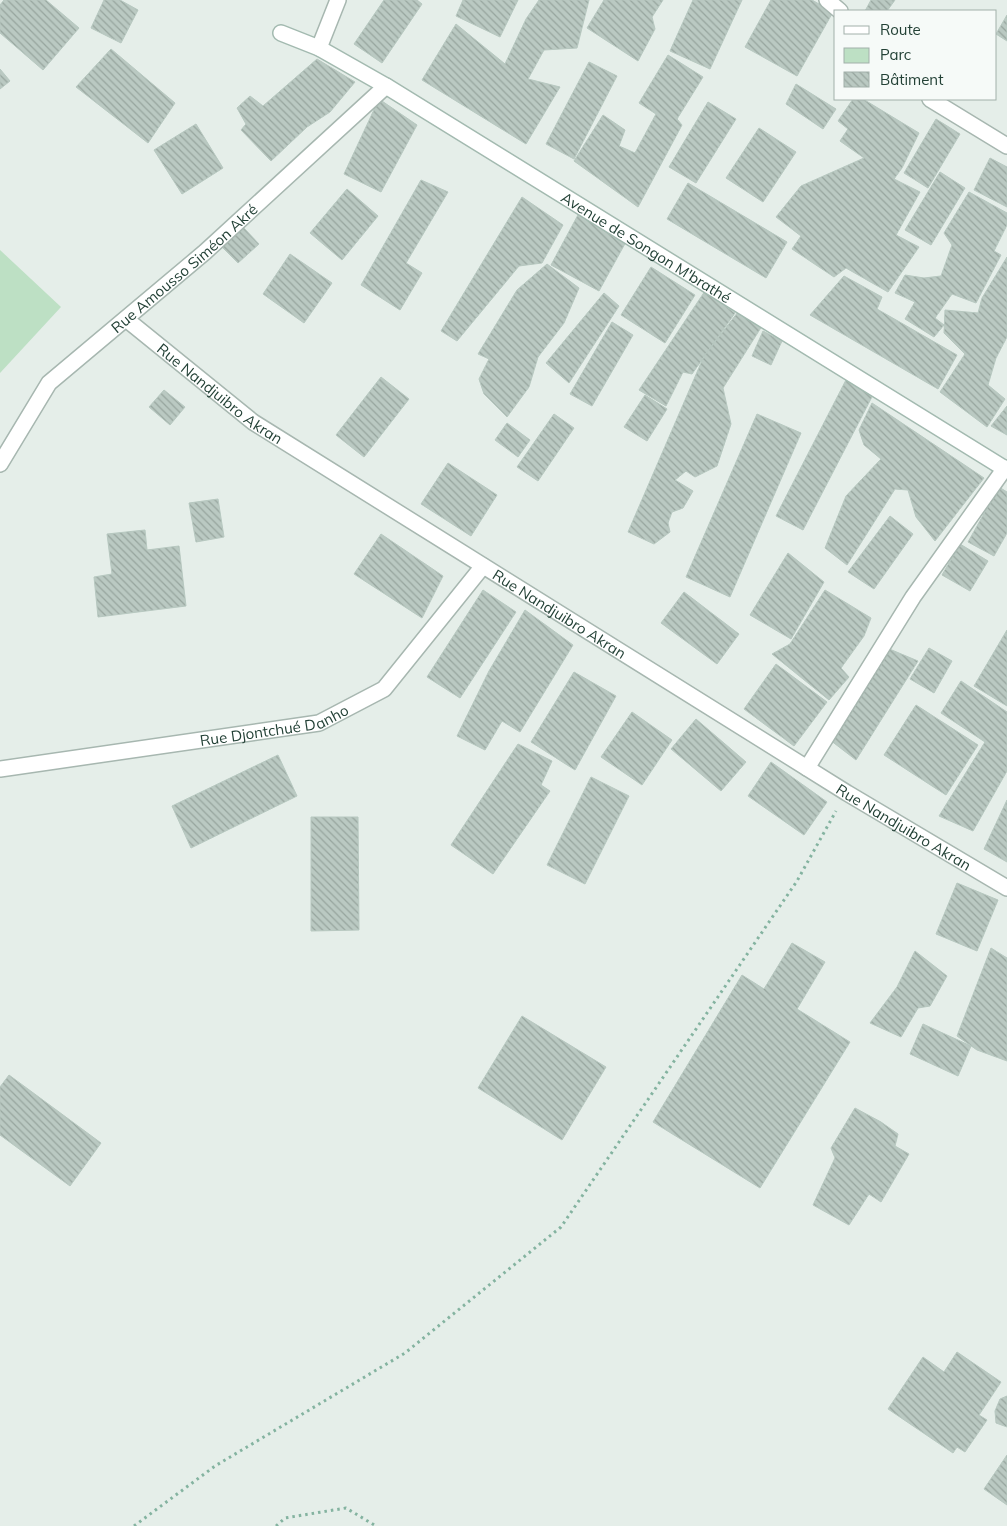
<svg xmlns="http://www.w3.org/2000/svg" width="1007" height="1526" font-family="Mulish,sans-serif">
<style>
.park{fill:#bde0c4}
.building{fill:url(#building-back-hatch);stroke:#b7c8c0}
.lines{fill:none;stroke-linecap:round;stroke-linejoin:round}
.street-casing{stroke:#a7b7b0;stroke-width:18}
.secondary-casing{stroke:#a3bab0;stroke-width:18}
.path{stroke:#84b3a0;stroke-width:3;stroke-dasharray:2.5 4;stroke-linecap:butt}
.street{stroke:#fff;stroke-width:15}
.secondary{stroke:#fff;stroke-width:15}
.labels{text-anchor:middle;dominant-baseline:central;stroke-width:4;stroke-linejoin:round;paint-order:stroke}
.street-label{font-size:15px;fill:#234136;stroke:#f6faf8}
</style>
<defs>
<pattern id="building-back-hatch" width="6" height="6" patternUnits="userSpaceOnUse" patternTransform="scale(1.25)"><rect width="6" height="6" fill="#bac9c2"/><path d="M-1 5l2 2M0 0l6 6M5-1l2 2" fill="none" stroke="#97a59e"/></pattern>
</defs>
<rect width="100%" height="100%" fill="#e5eee9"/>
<path class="park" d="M0 250 61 307 0 373Z"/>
<g class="building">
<path d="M4 0H46L79 28 43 70 0 33V5Z"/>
<path d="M104 0H120L138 10 121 43 91 28Z"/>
<path d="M384 0H417L422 4 382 63 354 44Z"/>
<path d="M463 0H518L500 37 456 16Z"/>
<path d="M539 0H589L577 48 544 50 528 79 560 87 526 144 422 80 456 24 505 64 526 19Z"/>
<path d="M604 0H663L652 17 655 29 638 61 587 28Z"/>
<path d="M693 0H742L710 69 670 51Z"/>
<path d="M771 0H812L833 12 797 76 745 47Z"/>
<path d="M871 0H895L887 11H865Z"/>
<path d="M1007 15V41L996 34Z"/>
<path d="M111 49 175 103 148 143 76 87Z"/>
<path d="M668 55 703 77 677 119 682 125 638 207 574 161 603 115 625 130 619 146 635 153 656 114 639 103Z"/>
<path d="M317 59 355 82 330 112 307 127 271 161 241 130 246 124 237 108 250 96 263 106Z"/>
<path d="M589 62 617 76 574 159 546 144Z"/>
<path d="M0 69 10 81 0 89Z"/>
<path d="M796 84 836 109 823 129 786 104Z"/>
<path d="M379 99 417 125 381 192 344 174Z"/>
<path d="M853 99H863L919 133 902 168 894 179 920 192 896 235 919 247 888 292 846 268 834 277 792 249 801 236 776 217 801 186 864 158 840 141 848 129 838 121Z"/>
<path d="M708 102 736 119 696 183 669 167Z"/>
<path d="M936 119 960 134 928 188 904 173Z"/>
<path d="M196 124 223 168 182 194 154 150Z"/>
<path d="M759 128 796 152 763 202 726 178Z"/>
<path d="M990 158 1007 167V207L974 190Z"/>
<path d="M940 172 965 188 931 245 905 230Z"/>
<path d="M421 180 448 192 406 263 422 273 400 310 361 285Z"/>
<path d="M688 183 787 242 766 278 667 219Z"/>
<path d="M347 189 378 216 342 260 310 233Z"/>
<path d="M969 192 1007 213V225L994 251 1001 255 976 303 952 294 935 318 944 325 934 337 905 319 915 302 895 293 905 275 924 278 941 276 952 245 944 233Z"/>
<path d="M522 197 563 225 542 263 519 266 457 341 441 331Z"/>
<path d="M579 213 627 240 599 291 551 265Z"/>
<path d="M243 227 259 244 238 263 222 247Z"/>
<path d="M290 254 332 283 304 323 263 294Z"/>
<path d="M1007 257V337L996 358 988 385 1005 399 987 427 940 392 965 354 944 333 945 310 978 313 982 298Z"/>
<path d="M547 264 579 288 564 323 538 357 529 387 507 417 484 394 479 379 489 359 478 354 517 290Z"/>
<path d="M651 267 695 295 665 343 621 315Z"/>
<path d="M844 276 882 297 877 309 957 355 938 389 810 315Z"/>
<path d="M705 291 735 313 692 374 683 372 666 406 639 390Z"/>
<path d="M604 293 619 306 569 383 546 363Z"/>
<path d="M738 312 762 326 723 388 731 424 717 466 695 477 686 471 675 480 693 491 683 508 672 512 668 523 670 532 654 544 628 532 704 356Z"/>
<path d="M612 322 633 335 592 406 570 394Z"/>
<path d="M763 331 782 341 771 365 752 356Z"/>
<path d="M848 376 875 391 803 530 776 516Z"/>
<path d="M381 377 409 399 364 457 336 435Z"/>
<path d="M164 390 185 407 170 425 149 407Z"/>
<path d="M645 395 667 409 647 441 624 427Z"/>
<path d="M872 403 984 478 935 541 916 517 908 490 895 489 847 565 825 548 846 496 881 459 864 445 859 430Z"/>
<path d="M1007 406V435L991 426Z"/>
<path d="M554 414 574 428 538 481 517 467Z"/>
<path d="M757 414 801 433 730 597 686 577Z"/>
<path d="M507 423 530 440 518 457 495 440Z"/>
<path d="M448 463 497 495 471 536 421 504Z"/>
<path d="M999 487 1007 492V533L994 556 968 542Z"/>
<path d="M218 499 224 537 196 542 189 503Z"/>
<path d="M890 516 913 534 874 589 848 572Z"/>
<path d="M145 530 147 550 179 546 186 606 98 617 94 577 112 574 107 534Z"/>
<path d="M381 534 443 576 422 618 354 574Z"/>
<path d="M960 544 988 561 970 591 942 575Z"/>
<path d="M788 553 824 582 791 639 750 615Z"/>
<path d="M483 590 516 612 460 698 427 677Z"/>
<path d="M825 590 871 618 864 636 841 668 849 677 829 700 772 654 790 644Z"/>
<path d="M684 592 739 634 717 664 661 623Z"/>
<path d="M525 610 573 645 520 732 502 721 485 750 457 736 489 671Z"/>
<path d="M1007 630V706L974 686Z"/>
<path d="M887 648 918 661 856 760 830 740Z"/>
<path d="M929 648 952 661 934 693 910 679Z"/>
<path d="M776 664 827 702 794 746 744 709Z"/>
<path d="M574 672 616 696 575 770 531 742Z"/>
<path d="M961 681 1007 712V771L973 831 939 816 985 742 941 713Z"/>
<path d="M916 705 978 745 946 795 884 755Z"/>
<path d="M632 712 672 740 642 785 601 757Z"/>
<path d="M696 719 746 762 721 791 671 749Z"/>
<path d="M518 744 552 761 541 785 550 791 493 874 451 845Z"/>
<path d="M278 755 297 796 191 848 172 806Z"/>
<path d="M771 762 827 802 804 835 748 796Z"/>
<path d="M591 777 629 796 585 884 547 865Z"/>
<path d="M1007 800V862L984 849Z"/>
<path d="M311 817H358L359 930 311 931Z"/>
<path d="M957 883 998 900 977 951 936 934Z"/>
<path d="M792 943 825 962 797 1009 850 1042 760 1188 653 1122 742 975 764 989Z"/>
<path d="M991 948 1007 958V1061L977 1050 957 1036Z"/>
<path d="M915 951 947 976 930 1006 918 1008 901 1037 870 1023 897 987Z"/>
<path d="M522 1016 606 1067 562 1140 478 1088Z"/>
<path d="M923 1024 971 1046 958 1076 910 1054Z"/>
<path d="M9 1075 101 1143 70 1186 0 1135V1087Z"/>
<path d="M855 1108 881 1122 898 1134 895 1146 909 1154 881 1202 869 1194 849 1225 813 1205 835 1158 831 1148Z"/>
<path d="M957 1352 1001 1382 979 1415 987 1420 965 1452 957 1447 953 1453 888 1409 923 1357 944 1372Z"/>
<path d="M1007 1396V1427L996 1423 995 1411 1000 1399Z"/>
<path d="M1007 1455V1505L984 1489Z"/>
</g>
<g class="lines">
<defs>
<g id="street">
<path d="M827 0 840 11"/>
<path d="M319 48 338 0"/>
<path d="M930 99 1007 146"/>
<path id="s1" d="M126 319 253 422 847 793 1007 888"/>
<path id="s2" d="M0 464 49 383 205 252 386 86"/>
<path d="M807 768 913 597 1005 468"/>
<path id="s3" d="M0 769 319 723 384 689 483 566"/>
</g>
<g id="secondary">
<path id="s4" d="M281 33 319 48 386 86 1007 470"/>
</g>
</defs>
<use href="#street" class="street-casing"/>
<use href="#secondary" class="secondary-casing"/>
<g class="path">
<path d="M134 1526 215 1466 405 1353 561 1227 797 881 836 811"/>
<path d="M276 1526 285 1518 346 1508 376 1526"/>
</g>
<use href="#street" class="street"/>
<use href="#secondary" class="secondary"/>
</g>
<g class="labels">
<g class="street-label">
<text stroke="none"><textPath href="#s4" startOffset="424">Avenue de Songon M'brathé</textPath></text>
<text stroke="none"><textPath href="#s2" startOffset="272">Rue Amousso Siméon Akré</textPath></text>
<text stroke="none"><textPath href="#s1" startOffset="120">Rue Nandjuibro Akran</textPath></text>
<text stroke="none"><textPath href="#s1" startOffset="525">Rue Nandjuibro Akran</textPath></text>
<text stroke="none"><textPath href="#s3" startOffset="278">Rue Djontchué Danho</textPath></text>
<text stroke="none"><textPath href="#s1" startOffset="930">Rue Nandjuibro Akran</textPath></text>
</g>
</g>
<rect x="834" y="10" width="162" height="90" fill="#f6faf8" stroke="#a2b0aa"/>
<rect x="844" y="26" width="25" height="8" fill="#ffffff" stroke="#a2b0aa"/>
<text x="880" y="35" font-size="15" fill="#234136">Route</text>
<rect x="844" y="48" width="25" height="15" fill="#bde0c4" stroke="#a2b0aa"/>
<text x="880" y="60" font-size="15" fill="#234136">Parc</text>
<rect x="844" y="72" width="25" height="15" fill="url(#building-back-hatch)" stroke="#a2b0aa"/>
<text x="880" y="85" font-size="15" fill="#234136">Bâtiment</text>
</svg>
